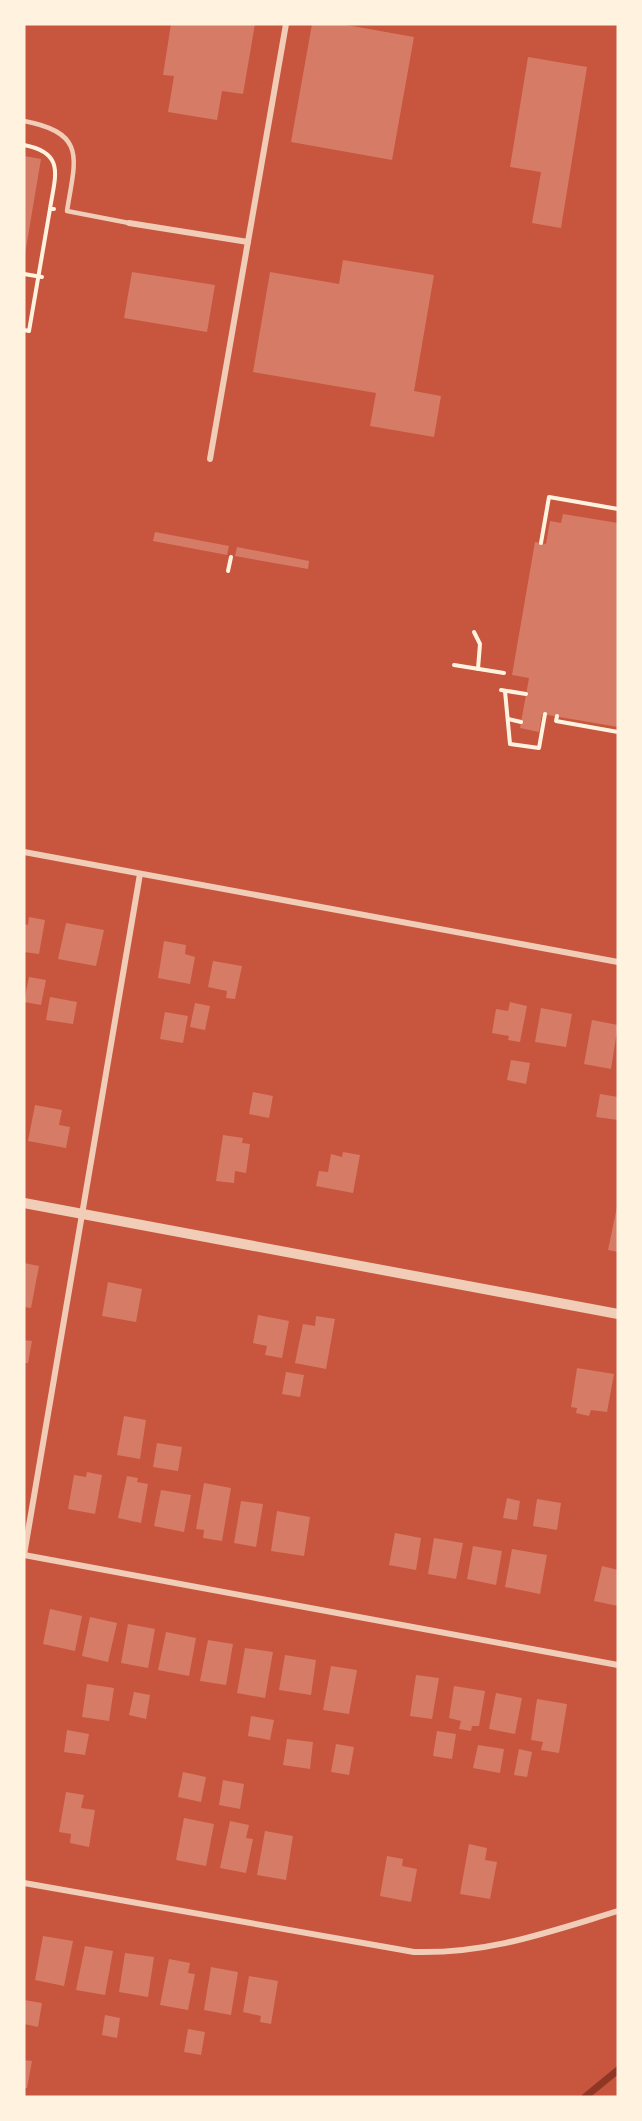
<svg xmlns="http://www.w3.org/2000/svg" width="642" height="2121" font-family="Signika,sans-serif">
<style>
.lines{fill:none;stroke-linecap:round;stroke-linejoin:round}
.stream{stroke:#8f3625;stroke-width:7}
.building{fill:#d67c66}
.path{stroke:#fff3e0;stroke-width:4}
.service{stroke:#f1ccb7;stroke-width:4.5}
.minor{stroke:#f1ccb7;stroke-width:6}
.tertiary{stroke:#f1ccb7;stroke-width:10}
</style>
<rect width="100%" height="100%" fill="#c8553d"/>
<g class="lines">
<path class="stream" d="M585 2097 618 2070"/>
</g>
<g class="building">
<path d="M171 24H255L243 94 222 91 217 120 168 112 174 76 163 75Z"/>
<path d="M312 24H341L414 37 392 160 291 142Z"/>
<path d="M528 57 587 67 561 228 532 223 541 172 510 167Z"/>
<path d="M24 156 41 159 25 254H24Z"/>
<path d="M343 260 434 275 414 391 441 396 434 437 370 426 376 393 253 372 270 272 339 284Z"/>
<path d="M132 272 215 285 207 332 124 318Z"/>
<path d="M563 514 618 523V727L542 714 539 732 520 728 529 678 512 675 535 542 546 544 550 521 561 523Z"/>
<path d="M155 532 229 546 227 555 153 541Z"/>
<path d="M237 547 309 561 308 569 235 556Z"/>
<path d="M29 917 45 920 39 954 24 952V924L28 925Z"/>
<path d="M66 923 104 930 96 966 58 959Z"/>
<path d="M164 941 186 945 185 954 195 957 190 984 158 978Z"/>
<path d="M213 961 242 966 235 999 226 998 227 991 208 987Z"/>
<path d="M29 977 46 980 41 1005 24 1002Z"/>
<path d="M50 997 77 1002 73 1024 46 1020Z"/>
<path d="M510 1002 527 1006 520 1042 508 1040 509 1036 492 1033 496 1009 508 1011Z"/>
<path d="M195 1003 210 1006 205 1030 190 1027Z"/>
<path d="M541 1008 572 1014 566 1047 535 1042Z"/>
<path d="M165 1012 188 1016 183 1043 160 1039Z"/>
<path d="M592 1020 618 1025 611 1069 584 1064Z"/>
<path d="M511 1060 530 1063 526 1084 507 1080Z"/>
<path d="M253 1092 273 1096 269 1118 249 1114Z"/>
<path d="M600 1094 618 1097V1120L596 1117Z"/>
<path d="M35 1105 62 1110 59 1125 70 1127 66 1148 28 1141Z"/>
<path d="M223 1135 243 1138 242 1143 250 1144 246 1173 235 1171 234 1183 216 1181Z"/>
<path d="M343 1152 360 1155 353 1193 316 1186 319 1171 328 1172 331 1154 342 1157Z"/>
<path d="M617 1207H618V1252L608 1250Z"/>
<path d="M24 1263 39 1266 31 1308 24 1307Z"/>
<path d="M108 1282 142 1289 136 1322 102 1316Z"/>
<path d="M258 1315 289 1321 282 1358 265 1355 267 1346 253 1343Z"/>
<path d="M316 1316 335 1319 326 1369 295 1363 303 1324 315 1326Z"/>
<path d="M24 1340 32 1341 28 1363H24Z"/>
<path d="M577 1368 614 1374 607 1412 591 1410 589 1416 576 1413 577 1408 571 1407Z"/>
<path d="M286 1372 304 1375 300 1397 282 1394Z"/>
<path d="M124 1416 146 1420 140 1459 117 1455Z"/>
<path d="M157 1443 182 1447 178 1471 153 1467Z"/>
<path d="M87 1472 102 1475 95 1514 68 1509 74 1475 86 1477Z"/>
<path d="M127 1476 138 1478 137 1482 148 1484 141 1523 118 1518Z"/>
<path d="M204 1483 231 1488 222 1541 203 1538 204 1530 196 1529Z"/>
<path d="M161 1490 191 1495 184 1532 154 1526Z"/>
<path d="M507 1498 520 1501 517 1520 503 1518Z"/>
<path d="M537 1499 561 1503 557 1530 533 1526Z"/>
<path d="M241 1501 263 1504 256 1547 234 1543Z"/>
<path d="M277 1511 310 1517 304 1556 271 1551Z"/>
<path d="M395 1533 421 1538 416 1570 389 1565Z"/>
<path d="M434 1538 463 1543 456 1579 428 1574Z"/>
<path d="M473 1546 502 1551 496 1585 467 1579Z"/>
<path d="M512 1549 547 1555 540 1594 505 1587Z"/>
<path d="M602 1566 618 1570V1606L594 1601Z"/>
<path d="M50 1609 82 1616 75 1651 43 1644Z"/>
<path d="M90 1617 117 1623 108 1662 82 1656Z"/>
<path d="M128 1624 155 1629 148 1668 121 1663Z"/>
<path d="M166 1632 196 1638 189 1676 158 1670Z"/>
<path d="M208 1640 233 1644 226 1685 200 1681Z"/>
<path d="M245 1648 273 1652 265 1698 237 1693Z"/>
<path d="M285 1655 316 1660 311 1695 279 1690Z"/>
<path d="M331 1666 357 1670 349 1714 323 1710Z"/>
<path d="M416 1675 439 1678 432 1719 410 1716Z"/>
<path d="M87 1684 114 1688 109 1721 82 1717Z"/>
<path d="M454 1686 485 1691 479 1726H472L471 1731 459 1729 461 1721 449 1718Z"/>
<path d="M134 1692 150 1695 146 1719 129 1715Z"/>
<path d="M496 1693 522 1698 515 1734 489 1729Z"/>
<path d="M537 1699 567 1704 559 1753 541 1750 543 1742 531 1740Z"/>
<path d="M251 1716 274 1720 270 1740 248 1736Z"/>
<path d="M67 1730 89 1734 85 1755 64 1752Z"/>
<path d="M437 1731 456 1734 452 1759 433 1756Z"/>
<path d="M287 1739 313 1742 310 1769 283 1765Z"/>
<path d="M336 1744 354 1747 349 1775 331 1772Z"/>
<path d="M478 1745 504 1749 500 1773 473 1768Z"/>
<path d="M519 1749 532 1752 527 1777 514 1775Z"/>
<path d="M183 1772 206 1777 201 1802 178 1797Z"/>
<path d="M223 1780 244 1784 240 1809 219 1805Z"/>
<path d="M66 1792 84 1795 81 1808 95 1810 89 1847 70 1843 71 1834 59 1832Z"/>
<path d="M184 1818 214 1824 206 1866 176 1860Z"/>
<path d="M230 1821 249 1825 246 1838 253 1839 246 1873 220 1868Z"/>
<path d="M265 1831 293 1836 286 1880 257 1875Z"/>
<path d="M469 1844 487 1848 485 1860 497 1862 490 1899 460 1894Z"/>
<path d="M387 1856 403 1859 402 1866 417 1869 411 1902 380 1896Z"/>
<path d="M43 1936 73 1941 64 1986 35 1980Z"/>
<path d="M85 1946 113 1951 105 1995 76 1990Z"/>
<path d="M125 1953 154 1957 148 1997 119 1992Z"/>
<path d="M169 1959 190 1963 188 1973 195 1974 188 2010 160 2005Z"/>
<path d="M211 1967 238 1972 231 2015 204 2010Z"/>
<path d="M249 1976 278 1981 271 2024 260 2022 261 2016 243 2012Z"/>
<path d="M24 2000 42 2003 38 2027 24 2024Z"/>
<path d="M105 2015 120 2018 117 2038 102 2035Z"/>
<path d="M188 2029 205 2032 201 2055 184 2052Z"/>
<path d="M24 2060 32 2061 27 2088H24Z"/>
</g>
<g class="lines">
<g class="path">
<path d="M24 145C66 153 55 176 50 209"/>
<path d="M24 274 42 277"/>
<path d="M24 330 29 331 50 209H54"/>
<path d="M541 543 549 497 618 509"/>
<path d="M228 571 231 557"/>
<path d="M474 632 480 644 478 669"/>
<path d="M454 665 504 673"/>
<path d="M501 690 526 694"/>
<path d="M505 691 510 744 539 748 545 714"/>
<path d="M557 716 556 721 618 732"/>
<path d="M508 719 521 722"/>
</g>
<path class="service" d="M24 121C88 133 75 160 67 211L129 223"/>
<g class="minor">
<path d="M129 223 248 242"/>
<path d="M210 459 286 24"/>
<path d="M24 852 618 962"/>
<path d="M24 1555 140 874"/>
<path d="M24 1555 618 1665"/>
<path d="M24 1883 414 1952C489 1954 548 1932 618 1911"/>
</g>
<path class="tertiary" d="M24 1203 618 1314"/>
</g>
<rect width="642" height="2121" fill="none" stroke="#fff3e0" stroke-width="51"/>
</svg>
